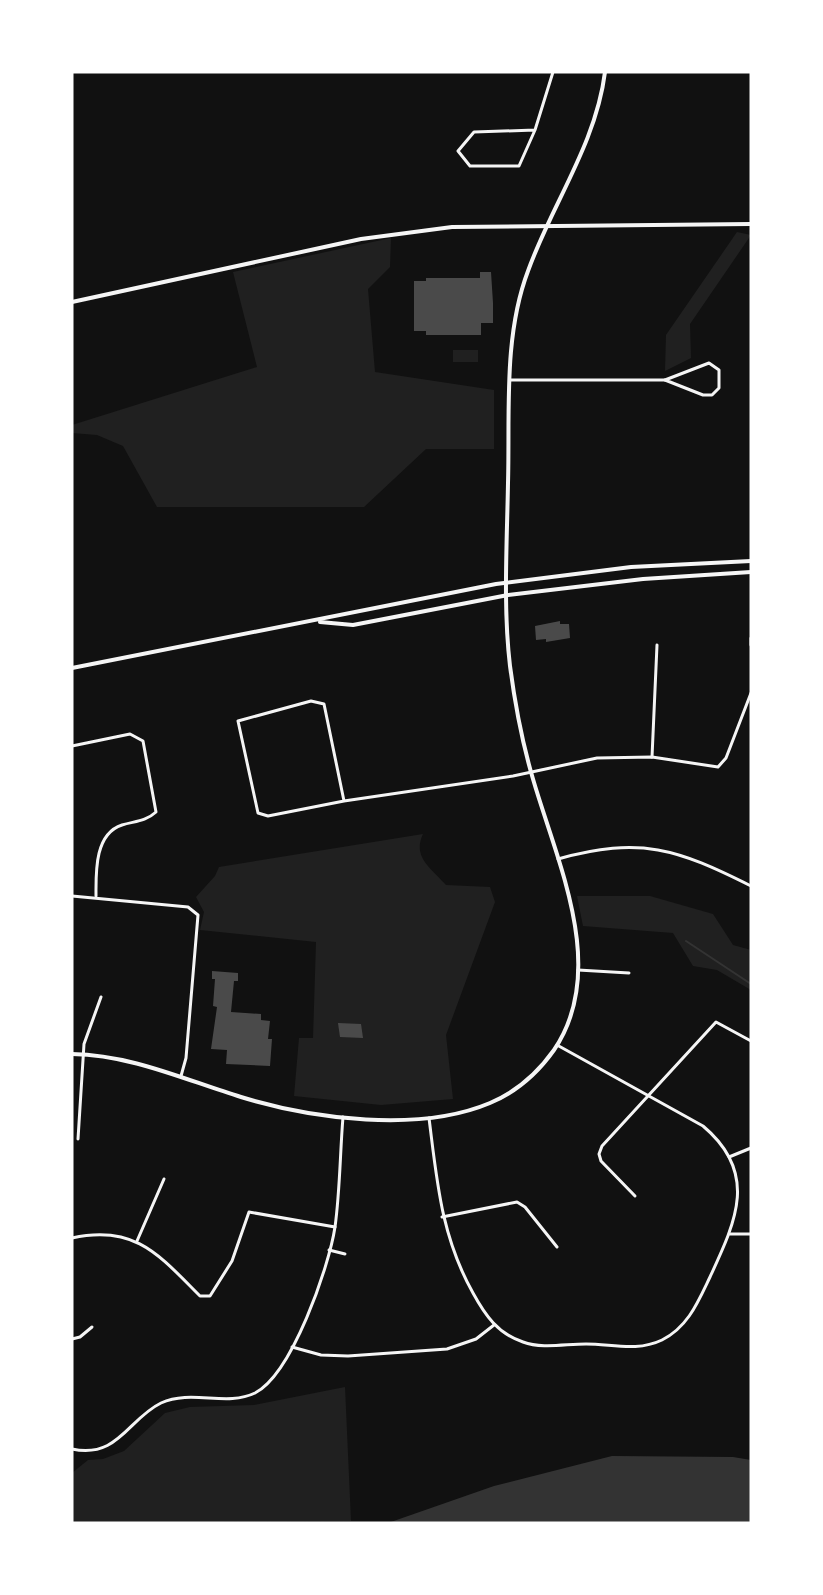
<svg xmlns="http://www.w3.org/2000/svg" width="823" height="1595" font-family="Signika,sans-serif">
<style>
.green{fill:#202020}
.water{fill:#333}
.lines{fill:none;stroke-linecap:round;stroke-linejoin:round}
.stream{stroke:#333;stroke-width:2}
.building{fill:#4a4a4a}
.minor{stroke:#f5f5f5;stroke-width:3}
.tertiary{stroke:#f5f5f5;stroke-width:4}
.secondary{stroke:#f5f5f5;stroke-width:4}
</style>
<rect width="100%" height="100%" fill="#111"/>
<g class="green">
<path d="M737 232 751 235 690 324 691 358 665 371 666 335Z"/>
<path d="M391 238 390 267 368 289 375 372 494 390V449H426L364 507H157L123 446 97 435 72 433V425L257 367 233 272Z"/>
<rect x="453" y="350" width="25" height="12"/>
<path d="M423 834C412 857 431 868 446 885L490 887 495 902 446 1035 453 1099 381 1105 294 1096 299 1038H313L316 942 200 930 204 912 196 897 215 876 219 867Z"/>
<path d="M577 896H650L713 914 733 945 751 950V990L717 970 693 966 673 933 583 926Z"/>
<path d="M345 1387 351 1521 72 1523V1473L88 1460 103 1459 124 1451 165 1413 190 1407 254 1405Z"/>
</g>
<path class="water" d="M612 1456 733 1457 751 1460V1523H388L494 1486Z"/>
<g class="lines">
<path class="stream" d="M686 941 751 984"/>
</g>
<g class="building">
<path d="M480 272H491L493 303V323H481V335H426V331H414V281H426V278H480Z"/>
<path d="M560 621V624H569L570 638 546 642V639L536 640 535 626Z"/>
<path d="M212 971 238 973V981H234L231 1012 261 1014V1020L270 1021 268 1039H272L270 1066 226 1064 227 1050 211 1049 217 1007 213 1006 215 979H212Z"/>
<path d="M338 1023 361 1024 363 1038 340 1037Z"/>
</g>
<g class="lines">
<g class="minor">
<path d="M535 130 474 132 458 151 470 166H519L535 130 553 72"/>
<path d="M709 363 719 370V388L712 395H703L665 380Z"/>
<path d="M510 380H665"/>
<path d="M751 638V645"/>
<path d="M72 746 130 734 143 741 156 812C145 822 135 821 122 825 94 834 96 874 96 896"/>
<path d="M652 757 657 645"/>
<path d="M344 801 324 704 311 701 238 721 258 813 268 816 344 801 513 776 597 758 652 757 718 767 726 758 751 693"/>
<path d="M558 859C641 836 677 849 751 886"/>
<path d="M72 896 188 907 198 915 186 1058 181 1076"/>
<path d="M578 970 629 973"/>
<path d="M429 1118C437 1181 441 1236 473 1293 485 1315 498 1334 523 1342 542 1349 565 1344 586 1344 612 1344 637 1352 662 1340 688 1327 698 1302 710 1277 736 1221 759 1173 703 1126L557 1045"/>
<path d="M78 1139 84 1044 101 997"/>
<path d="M729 1157 751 1148"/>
<path d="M635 1196 601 1161 599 1154 602 1146 716 1022 751 1041"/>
<path d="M442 1217 517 1202 525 1207 557 1247"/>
<path d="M730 1234H751"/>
<path d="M72 1238C135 1224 159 1255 200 1296H210L232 1261 249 1212 335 1227"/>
<path d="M137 1241 164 1179"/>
<path d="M329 1250 345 1254"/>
<path d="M72 1339 80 1337 92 1327"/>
<path d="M292 1347 321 1355 348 1356 447 1349 476 1339 494 1325"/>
<path d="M72 1449C118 1459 128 1419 161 1403 192 1389 226 1407 255 1393 292 1374 329 1267 335 1227 340 1191 340 1153 343 1117"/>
</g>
<g class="tertiary">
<path d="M72 302 361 239 452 227 751 224"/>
<path d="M72 1054C132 1055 185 1080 241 1097 313 1119 419 1133 490 1103 516 1092 537 1074 554 1050 609 969 557 862 533 779 522 742 515 704 510 666 503 607 507 543 508 483 510 414 503 337 528 271 552 204 596 144 605 72"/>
</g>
<g class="secondary">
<path d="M320 622 353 625 508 595 643 579 751 572"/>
<path d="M72 668 496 584 631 567 751 561"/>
</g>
</g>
<rect width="823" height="1595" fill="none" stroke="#ffffff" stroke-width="147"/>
</svg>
